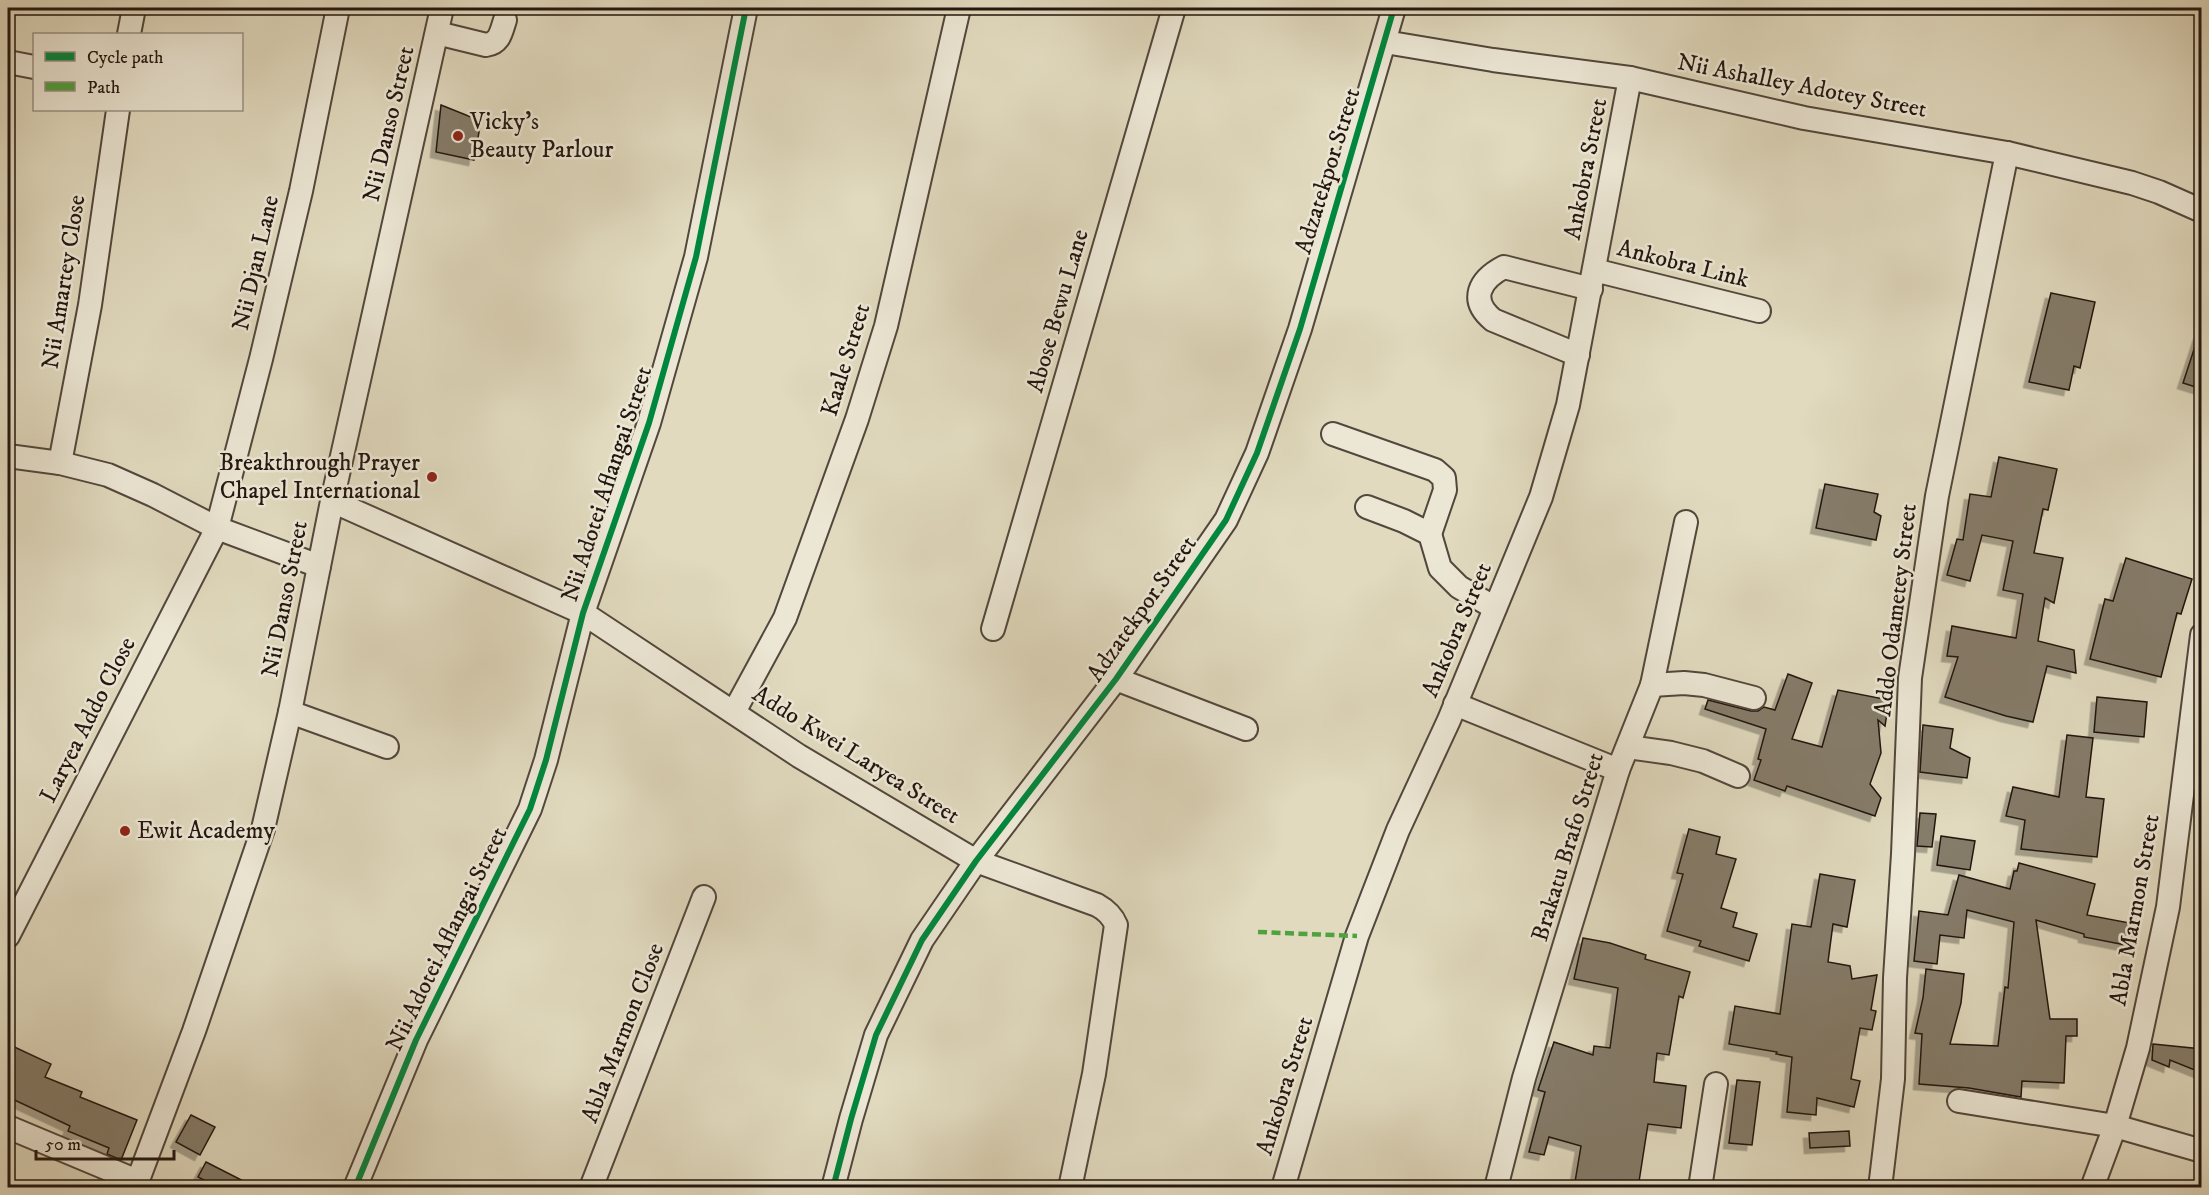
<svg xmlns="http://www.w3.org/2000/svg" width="2209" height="1195" font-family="'IM FELL DW Pica',serif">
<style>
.building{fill:#857c6b;stroke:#221610;stroke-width:1.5;filter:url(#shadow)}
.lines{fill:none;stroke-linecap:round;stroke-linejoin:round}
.minor-casing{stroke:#52473c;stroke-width:26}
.minor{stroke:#ece7d5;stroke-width:22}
.quiet{stroke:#50a13f;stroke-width:4.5;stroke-dasharray:9 4.5;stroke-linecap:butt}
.cycleway-casing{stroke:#ece7d5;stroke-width:10}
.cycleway{stroke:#00873e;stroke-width:6}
.poi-dot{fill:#8f2418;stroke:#ece7d5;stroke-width:2}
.labels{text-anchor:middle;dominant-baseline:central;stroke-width:5;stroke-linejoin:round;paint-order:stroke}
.street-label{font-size:24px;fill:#221610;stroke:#ece7d5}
.poi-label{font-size:24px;fill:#221610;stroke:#ece7d5;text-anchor:start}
</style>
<defs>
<filter id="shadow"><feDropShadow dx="-5.5" dy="5.5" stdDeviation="0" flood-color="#0004"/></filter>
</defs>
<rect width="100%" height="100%" fill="#e1dabf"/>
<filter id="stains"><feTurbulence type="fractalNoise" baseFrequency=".00333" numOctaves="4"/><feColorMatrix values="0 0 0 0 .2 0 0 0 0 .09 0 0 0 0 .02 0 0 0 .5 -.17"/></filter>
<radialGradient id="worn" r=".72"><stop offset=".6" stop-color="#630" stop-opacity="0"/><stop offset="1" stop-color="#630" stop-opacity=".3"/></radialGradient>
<g class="building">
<path d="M441 105 481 121 474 160 436 152Z"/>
<path d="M2051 293 2095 302 2080 368 2074 366 2069 390 2029 382Z"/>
<path d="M2199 334H2202V389L2183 383Z"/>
<path d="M1999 457 2057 469 2048 510 2043 509 2034 553 2063 558 2054 603 2045 598 2038 641 2074 650 2076 673 2047 666 2033 722 2006 716 1945 697 1958 657 1947 656 1952 626 2016 638 2023 594 2003 590 2013 541 1982 535 1970 581 1947 575 1957 539 1963 540 1970 494 1991 497Z"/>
<path d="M1825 484 1878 494 1874 512 1881 516 1876 540 1816 528Z"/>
<path d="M2126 558 2192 579 2181 614 2177 613 2161 677 2090 659 2105 599 2113 601Z"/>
<path d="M1788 674 1812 683 1792 739 1822 747 1838 690 1889 700 1885 726 1878 720 1881 753 1870 784 1881 798 1875 816 1787 786 1785 791 1754 780 1761 760 1758 759 1766 729 1705 709 1708 700 1751 711H1758L1764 707 1775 710Z"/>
<path d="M2097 697 2147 702 2144 737 2094 732Z"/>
<path d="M1923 725 1953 729 1950 748 1970 758 1967 778 1920 772Z"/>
<path d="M2067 735 2093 738 2086 797 2104 799 2097 857 2021 849 2025 820 2006 816 2013 787 2059 797Z"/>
<path d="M1920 813 1936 814 1932 847 1917 846Z"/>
<path d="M1689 829 1720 837 1716 854 1736 859 1721 908 1737 913 1733 927 1757 934 1749 961 1699 946 1701 941 1667 931 1683 874 1677 873Z"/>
<path d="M1941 836 1975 841 1970 870 1937 865Z"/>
<path d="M2019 863 2095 884 2087 915 2135 924 2131 946 2084 937V934L2036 920 2050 1019H2077V1036H2066L2064 1083 2022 1081 2021 1097 1969 1088 1919 1084 1922 1034 1915 1033 1923 998 1926 969 1964 974 1961 1003 1950 1044 1998 1046 2005 987 2008 988 2014 922 1967 910 1964 938 1940 935 1937 964 1914 961 1919 911 1948 915 1959 875 2010 889 2014 871H2017Z"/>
<path d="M1820 874 1855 880 1847 927 1833 924 1828 962 1850 966 1852 979 1877 975 1871 1010 1876 1011 1872 1030 1860 1028 1851 1079 1860 1081 1854 1107 1817 1098 1816 1115 1787 1112 1792 1057 1776 1054 1777 1052 1729 1044 1735 1006 1780 1014 1792 924 1811 927Z"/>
<path d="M1583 938 1610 943 1646 955 1645 959 1690 972 1683 998 1679 996 1669 1055 1657 1053 1654 1082 1686 1086 1681 1128 1648 1124 1638 1188H1574L1581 1146 1549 1137 1544 1155 1529 1152 1545 1092 1538 1090 1554 1042 1593 1055 1594 1046 1610 1048 1618 988 1574 979Z"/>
<path d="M8 1044 51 1064 45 1077 82 1092 80 1097 137 1120 121 1160 107 1154 109 1148 68 1131 70 1126 8 1097Z"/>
<path d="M2153 1044 2202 1049V1073L2170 1060 2169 1067 2152 1060Z"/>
<path d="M1737 1080 1760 1082 1752 1145 1729 1143Z"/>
<path d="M191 1115 215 1127 200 1155 176 1142Z"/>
<path d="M1849 1131 1850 1146 1810 1148 1809 1133Z"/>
<path d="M206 1162 257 1188H219L198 1177Z"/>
</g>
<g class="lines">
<defs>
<g id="minor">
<path d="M437 33 486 45C500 43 501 32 505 20"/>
<path d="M129 34 134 8"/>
<path d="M1385 42 1493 60 1630 78 1804 118 2007 153 2132 183 2159 192 2202 211"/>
<path d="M8 62 34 67"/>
<path d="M1594 270 1759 311"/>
<path d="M1578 355 1493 320C1469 300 1479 280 1504 267L1591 289"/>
<path d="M1333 434 1435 470 1444 478 1445 490 1430 534"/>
<path d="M8 456 60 463 108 475 153 495 217 528 319 566"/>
<path d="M60 463 90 305 118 110"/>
<path d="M332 501 583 613 799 756 976 861 1097 905C1106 910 1112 915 1116 925L1094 1074 1070 1188"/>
<path d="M1367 507 1404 521 1430 534 1440 568 1459 587 1495 608"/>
<path d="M993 629 1174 8"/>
<path d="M1116 679 1246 729"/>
<path d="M1652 685 1684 683 1704 685 1754 698"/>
<path d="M1455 704 1618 770"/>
<path d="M290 712 387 747"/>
<path d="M734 712 785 618 857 419 886 326 959 8"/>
<path d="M1628 747 1671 753 1703 761 1738 776"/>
<path d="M8 936 217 528 261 359 301 191 338 8"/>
<path d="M1959 1101 2115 1126 2202 1151"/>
<path d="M8 1127 137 1181"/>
<path d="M135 1188 194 1031 263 829 290 712 332 501 442 8"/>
<path d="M355 1188 416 1040 530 809 546 760 583 613 649 423 696 257 746 8"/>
<path d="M591 1188 704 897"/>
<path d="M833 1188 851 1119 876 1035 922 940 976 861 1116 679 1226 520 1257 453 1300 329 1394 8"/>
<path d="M1283 1188 1357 936 1398 830 1449 720 1541 497 1568 405 1630 78"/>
<path d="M1496 1188 1524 1078 1618 770 1652 685 1686 522"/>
<path d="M1700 1188 1716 1084"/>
<path d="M1880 1188 1893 1079 1895 978 1903 854 1910 678 1937 496 2007 153"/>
<path d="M2092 1188 2115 1126 2138 1048 2168 907 2202 635"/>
</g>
</defs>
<use href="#minor" class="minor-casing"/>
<use href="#minor" class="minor"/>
<path class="quiet" d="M1258 932 1357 936"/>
<defs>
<g id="cycleway">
<path d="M355 1188 416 1040 530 809 546 760 583 613 649 423 696 257 746 8"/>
<path d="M833 1188 851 1119 876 1035 922 940 976 861 1116 679 1226 520 1257 453 1300 329 1394 8"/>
</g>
</defs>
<use href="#cycleway" class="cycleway-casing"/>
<use href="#cycleway" class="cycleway"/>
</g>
<g class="poi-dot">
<circle cx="458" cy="136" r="6"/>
<circle cx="432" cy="477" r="6"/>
<circle cx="125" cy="831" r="6"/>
</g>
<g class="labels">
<g class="street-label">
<text transform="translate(1802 86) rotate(11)">Nii Ashalley Adotey Street</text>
<text transform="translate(389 124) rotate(-77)">Nii Danso Street</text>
<text transform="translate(1586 169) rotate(-79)">Ankobra Street</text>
<text transform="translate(1328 171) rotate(-73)">Adzatekpor Street</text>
<text transform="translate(256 263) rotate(-77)">Nii Djan Lane</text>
<text transform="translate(1683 264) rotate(14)">Ankobra Link</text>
<text transform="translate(64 282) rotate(-81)">Nii Amartey Close</text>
<text transform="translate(1058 311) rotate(-74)">Abose Bewu Lane</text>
<text transform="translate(846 360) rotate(-73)">Kaale Street</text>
<text transform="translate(607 484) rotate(-72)">Nii Adotei Aflangai Street</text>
<text transform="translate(285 599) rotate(-79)">Nii Danso Street</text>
<text transform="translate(1142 609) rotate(-55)">Adzatekpor Street</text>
<text transform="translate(1896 610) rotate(-83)">Addo Odametey Street</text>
<text transform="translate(1457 630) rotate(-67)">Ankobra Street</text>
<text transform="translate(88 720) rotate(-63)">Laryea Addo Close</text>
<text transform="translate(856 755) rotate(32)">Addo Kwei Laryea Street</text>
<text transform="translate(1568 847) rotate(-73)">Brakatu Brafo Street</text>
<text transform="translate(2135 910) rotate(-80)">Abla Marmon Street</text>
<text transform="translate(447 939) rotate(-64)">Nii Adotei Aflangai Street</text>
<text transform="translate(623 1033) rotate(-69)">Abla Marmon Close</text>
<text transform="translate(1285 1086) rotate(-73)">Ankobra Street</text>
</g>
<g class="poi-label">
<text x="470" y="122">Vicky's<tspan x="470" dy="28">Beauty Parlour</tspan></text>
<text x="420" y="463" text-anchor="end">Breakthrough Prayer<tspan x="420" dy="28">Chapel International</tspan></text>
<text x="137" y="831">Ewit Academy</text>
</g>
</g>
<rect width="2209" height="1195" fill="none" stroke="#e1dabf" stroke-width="30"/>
<rect x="9" y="9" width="2191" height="1177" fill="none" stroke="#221610" stroke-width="3"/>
<rect x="15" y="15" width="2179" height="1165" fill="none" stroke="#221610" stroke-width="1.5"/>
<rect x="33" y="33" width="210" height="78" fill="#ece7d5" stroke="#9b9386" stroke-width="1.5"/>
<rect x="45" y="52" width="30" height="9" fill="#00873e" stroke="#9b9386" stroke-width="1.5"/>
<text x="87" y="63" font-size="18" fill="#221610">Cycle path</text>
<rect x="45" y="82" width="30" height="9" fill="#50a13f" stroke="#9b9386" stroke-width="1.5"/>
<text x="87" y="93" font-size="18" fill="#221610">Path</text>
<path d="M36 1150v9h138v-9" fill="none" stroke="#221610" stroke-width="3"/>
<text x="45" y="1150" font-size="18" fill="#221610" stroke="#ece7d5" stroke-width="4.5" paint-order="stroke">50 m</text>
<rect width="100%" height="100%" filter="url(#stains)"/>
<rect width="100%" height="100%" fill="url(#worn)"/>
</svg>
